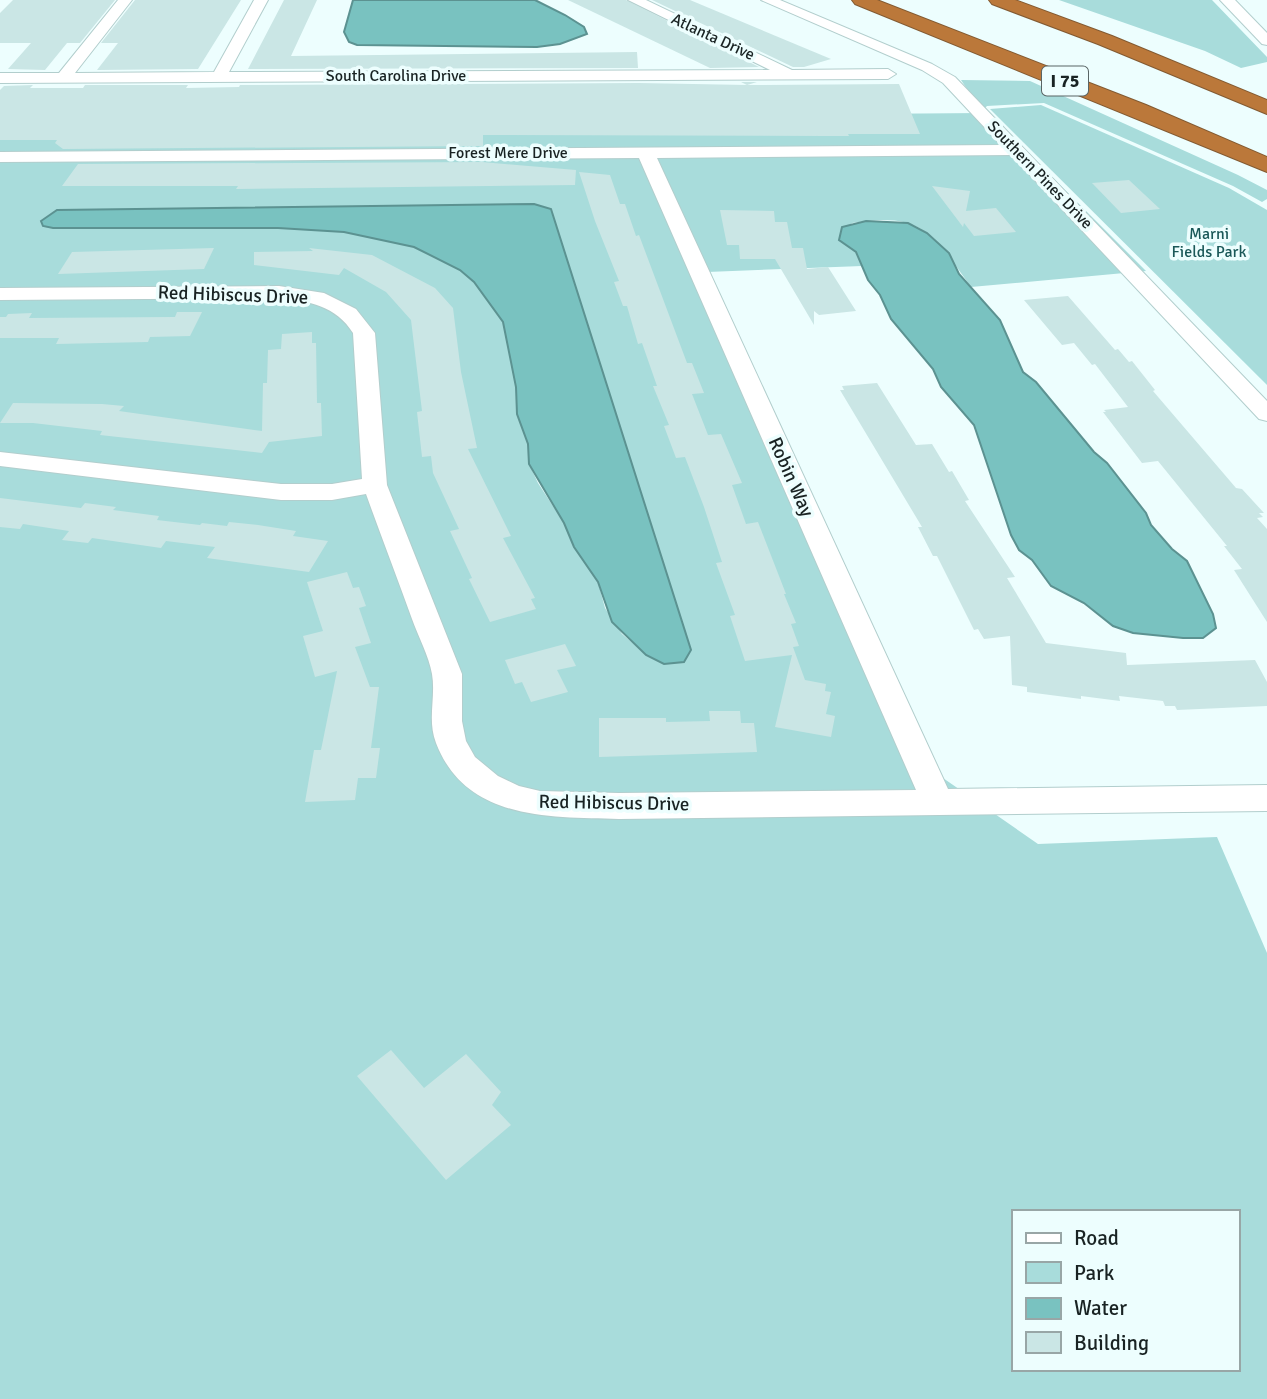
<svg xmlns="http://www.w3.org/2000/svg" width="1267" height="1399" font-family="Signika,sans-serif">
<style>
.green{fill:#a8dcdb;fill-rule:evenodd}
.water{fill:#79c2c0;stroke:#5c9291;stroke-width:2}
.building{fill:#cae6e5}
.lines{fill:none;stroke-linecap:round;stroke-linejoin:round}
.minor-casing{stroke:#b2cecd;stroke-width:2}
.motorway-casing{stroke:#825a32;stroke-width:2}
.minor{fill:#fff;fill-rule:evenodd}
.motorway{fill:#bb783a;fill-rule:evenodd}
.labels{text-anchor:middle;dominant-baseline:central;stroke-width:7;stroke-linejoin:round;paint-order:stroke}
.far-street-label{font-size:16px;fill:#192323;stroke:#edfefe}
.far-park-label{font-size:16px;fill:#1a5858;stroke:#edfefe}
.shield{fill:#edfefe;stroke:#596565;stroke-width:2}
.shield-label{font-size:18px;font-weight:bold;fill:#192323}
.street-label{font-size:19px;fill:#192323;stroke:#edfefe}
</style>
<rect width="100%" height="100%" fill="#edfefe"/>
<g class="green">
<path d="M1059 0H1212L1267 57V62L1241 68 1205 51Z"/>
<path d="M961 80 1030 81 1238 175 1267 190V199L1262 202 1233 186 1044 103 987 106 984 109 1146 271 971 287C934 236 924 211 852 223L839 240 856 252 862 266 707 272 917 760 1038 844 1217 837 1267 953V1399H0V121L983 113ZM534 204 664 664 647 655 622 634 605 608 598 582 574 547 564 523 538 483 529 464 528 444 517 414 516 387 503 322 474 282 460 270 414 247 344 232 278 228H53L43 226ZM1013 1212H1237V1369H1013Z"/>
<path d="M1041 105 1229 188 1267 210V385L990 109Z"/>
</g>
<g class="water">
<path d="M353 0H535L565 15 584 27 587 34 560 44 537 47 357 45 349 42 344 32Z"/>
<path d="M534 204 551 209 691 650 684 662 664 664 646 655 612 622 598 582 574 547 564 523 529 464 528 444 517 414 516 387 503 322 474 282 460 270 414 247 344 232 278 228H53L43 226 41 221 57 210Z"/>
<path d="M866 221 908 223 927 233 949 253 959 274 1000 320 1023 372 1036 382 1094 452 1107 463 1146 513 1151 525 1172 549 1187 561 1213 614 1216 628 1203 638H1183L1133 633 1113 626 1084 603 1051 586 1032 560 1019 550 1011 535 974 425 941 387 933 369 891 319 880 295 868 280 856 252 839 240 842 227Z"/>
</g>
<g class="building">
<path d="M13 0H115L80 43H67L45 70 8 69 31 43H0V13Z"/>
<path d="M135 0H241L198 69 97 70 118 43H101Z"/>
<path d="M284 0H317L291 56 637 52 638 68 248 69Z"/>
<path d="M568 0H626L759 67 710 68Z"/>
<path d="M652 0H690L831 59 804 67H793Z"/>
<path d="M741 82H757L747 85 899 84 920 134H848L849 136H827L483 135V146L63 149 55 143 57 140H0V90L4 86 33 85 30 88H83L85 85H188L186 88 239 87 240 85 639 83 747 85Z"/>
<path d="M482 162 576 170 575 185 236 189 238 186H62L78 164Z"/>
<path d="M579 172 610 175 620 204H625L636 236 639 235 687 363H692L704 393 692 394 708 435 721 434 742 483 732 485 746 524 758 522 786 594H784L796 623 791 624 799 646 793 647 805 680 826 684 825 691 831 692 826 714 835 716 831 737 775 727 792 655 745 661 730 616 735 615 716 563 722 562 704 507 685 457 676 458 664 426 669 425 653 386H657L642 343 638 344 627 306H623L614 282 619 281 595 221Z"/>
<path d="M1129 180 1160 209 1121 213 1092 183Z"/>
<path d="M932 186 970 191 966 211 996 208 1016 232 974 236 964 223 963 227Z"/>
<path d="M720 210 774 211 775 222H787L792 248H803L807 269 828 267 856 311 819 315 814 311V325L775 259H740L739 245H727Z"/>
<path d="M214 248 204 269 58 274 72 252Z"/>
<path d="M309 248 372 255 435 288 453 308 461 372 477 448 468 449 511 536 503 538 535 598 531 599 536 609 490 622 469 579 472 578 450 531 459 529 433 473 431 456 422 457 417 412 422 411 411 320 386 292 344 268 339 275 254 265V252L313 251Z"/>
<path d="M1068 296 1115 350 1118 349 1129 362 1132 361 1155 390 1153 391 1236 488 1242 489 1264 513H1259L1263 517 1257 518 1267 529V622L1234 570 1242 569 1224 546H1227L1158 461 1142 463 1103 412H1106L1104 410 1128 407 1095 364 1092 365 1074 343 1062 345 1024 300Z"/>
<path d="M177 312H202L190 336 150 337 148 342 56 344 59 338H0V317H6L8 314 32 313 29 318 175 317Z"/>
<path d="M312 332V343H316L317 403H321L322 436 269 442 262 453 100 435 102 431 33 423H0L13 403 102 404 124 406 119 411 262 431 263 383H267L268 350 281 349 282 334Z"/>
<path d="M877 383 916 445 932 444 949 472 952 471 969 500 965 501 1015 577 1007 578 1046 643 1126 653 1127 665 1255 660 1267 682V706L1177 710 1175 706H1165L1163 701 1119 696 1120 701 1081 696V699L1027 692V687L1012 685 1010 636 984 639 978 629 974 630 937 556H933L918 527H922L840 390H844L842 386Z"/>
<path d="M0 498 81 508 85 503 116 507 113 510 159 516 157 520 200 525 202 523 227 526 229 522 258 525 296 531 293 536 328 541 309 572 207 558 215 547 166 541 161 548 92 538 88 543 62 540 69 531 23 524 20 529 0 527Z"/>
<path d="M347 572 353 588 359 587 366 606 359 608 371 643 355 647 370 687H379L371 748H380L376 778H358L355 800 305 802 314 750H321L337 671 315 677 303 636 323 631 307 582Z"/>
<path d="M565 644 576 666 557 670 568 692 531 702 522 682 515 684 505 660Z"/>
<path d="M709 711H740L741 723H754L757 752 599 757V718H666V722L710 721Z"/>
<path d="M391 1050 424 1088 466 1054 501 1092 492 1105 511 1125 446 1180 357 1076Z"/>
</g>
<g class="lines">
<defs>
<g id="minor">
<path d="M118 0H132L75 73 214 72 254 0H268L229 72 770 70 628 0H646L792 70 888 69 896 74 888 79 0 83V73H59Z"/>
<path d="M761 0H780L932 64 955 77 1267 401V421L1259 419 1011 155 657 158 948 789 1267 785V811L619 819C550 817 466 821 436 743 427 720 436 697 432 674 429 656 418 636 412 619 397 577 381 536 366 494L332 500H281L0 466V452L281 484H332L362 479 353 333C336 306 309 301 279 298L0 300V288L279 286 324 293 356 309 375 333 387 485 462 674V721L466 741 475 757 498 776 519 786 540 791 619 793 916 790 639 158 0 162V152L1001 145 943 83 922 70Z"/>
<path d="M1220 0H1235L1267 33V45L1262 44Z"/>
</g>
<g id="motorway">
<path d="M852 0H877L1146 105 1267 157V172L855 4Z"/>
<path d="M989 0H1015L1112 36 1267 100V114L1098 44 992 4Z"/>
</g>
</defs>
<use href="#minor" class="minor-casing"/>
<use href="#motorway" class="motorway-casing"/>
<use href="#minor" class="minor"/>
<use href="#motorway" class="motorway"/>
</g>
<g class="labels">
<g class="far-street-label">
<text transform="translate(713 37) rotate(25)">Atlanta Drive</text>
<text x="396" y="76">South Carolina Drive</text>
<text x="508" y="153">Forest Mere Drive</text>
<text transform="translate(1040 175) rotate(46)">Southern Pines Drive</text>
</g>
<g class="far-park-label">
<text x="1209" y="234">Marni<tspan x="1209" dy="18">Fields Park</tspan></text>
</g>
<rect class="shield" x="1042" y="66.5" width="46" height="29" rx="5"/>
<g class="shield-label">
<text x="1065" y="81">I 75</text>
</g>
<g class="street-label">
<text transform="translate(233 295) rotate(2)">Red Hibiscus Drive</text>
<text transform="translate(791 477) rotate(66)">Robin Way</text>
<text transform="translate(614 803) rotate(1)">Red Hibiscus Drive</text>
</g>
</g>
<rect x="1012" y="1210" width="228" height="161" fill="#edfefe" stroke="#98a6a6" stroke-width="2"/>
<rect x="1026" y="1233" width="35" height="10" fill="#ffffff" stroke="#98a6a6" stroke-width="2"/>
<text x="1074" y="1245" font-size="21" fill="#192323">Road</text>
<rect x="1026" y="1262" width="35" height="21" fill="#a8dcdb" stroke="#98a6a6" stroke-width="2"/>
<text x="1074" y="1280" font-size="21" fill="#192323">Park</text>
<rect x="1026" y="1298" width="35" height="21" fill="#79c2c0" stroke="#98a6a6" stroke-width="2"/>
<text x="1074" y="1315" font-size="21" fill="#192323">Water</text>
<rect x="1026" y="1332" width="35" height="21" fill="#cae6e5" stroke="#98a6a6" stroke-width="2"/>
<text x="1074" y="1350" font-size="21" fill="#192323">Building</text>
</svg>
